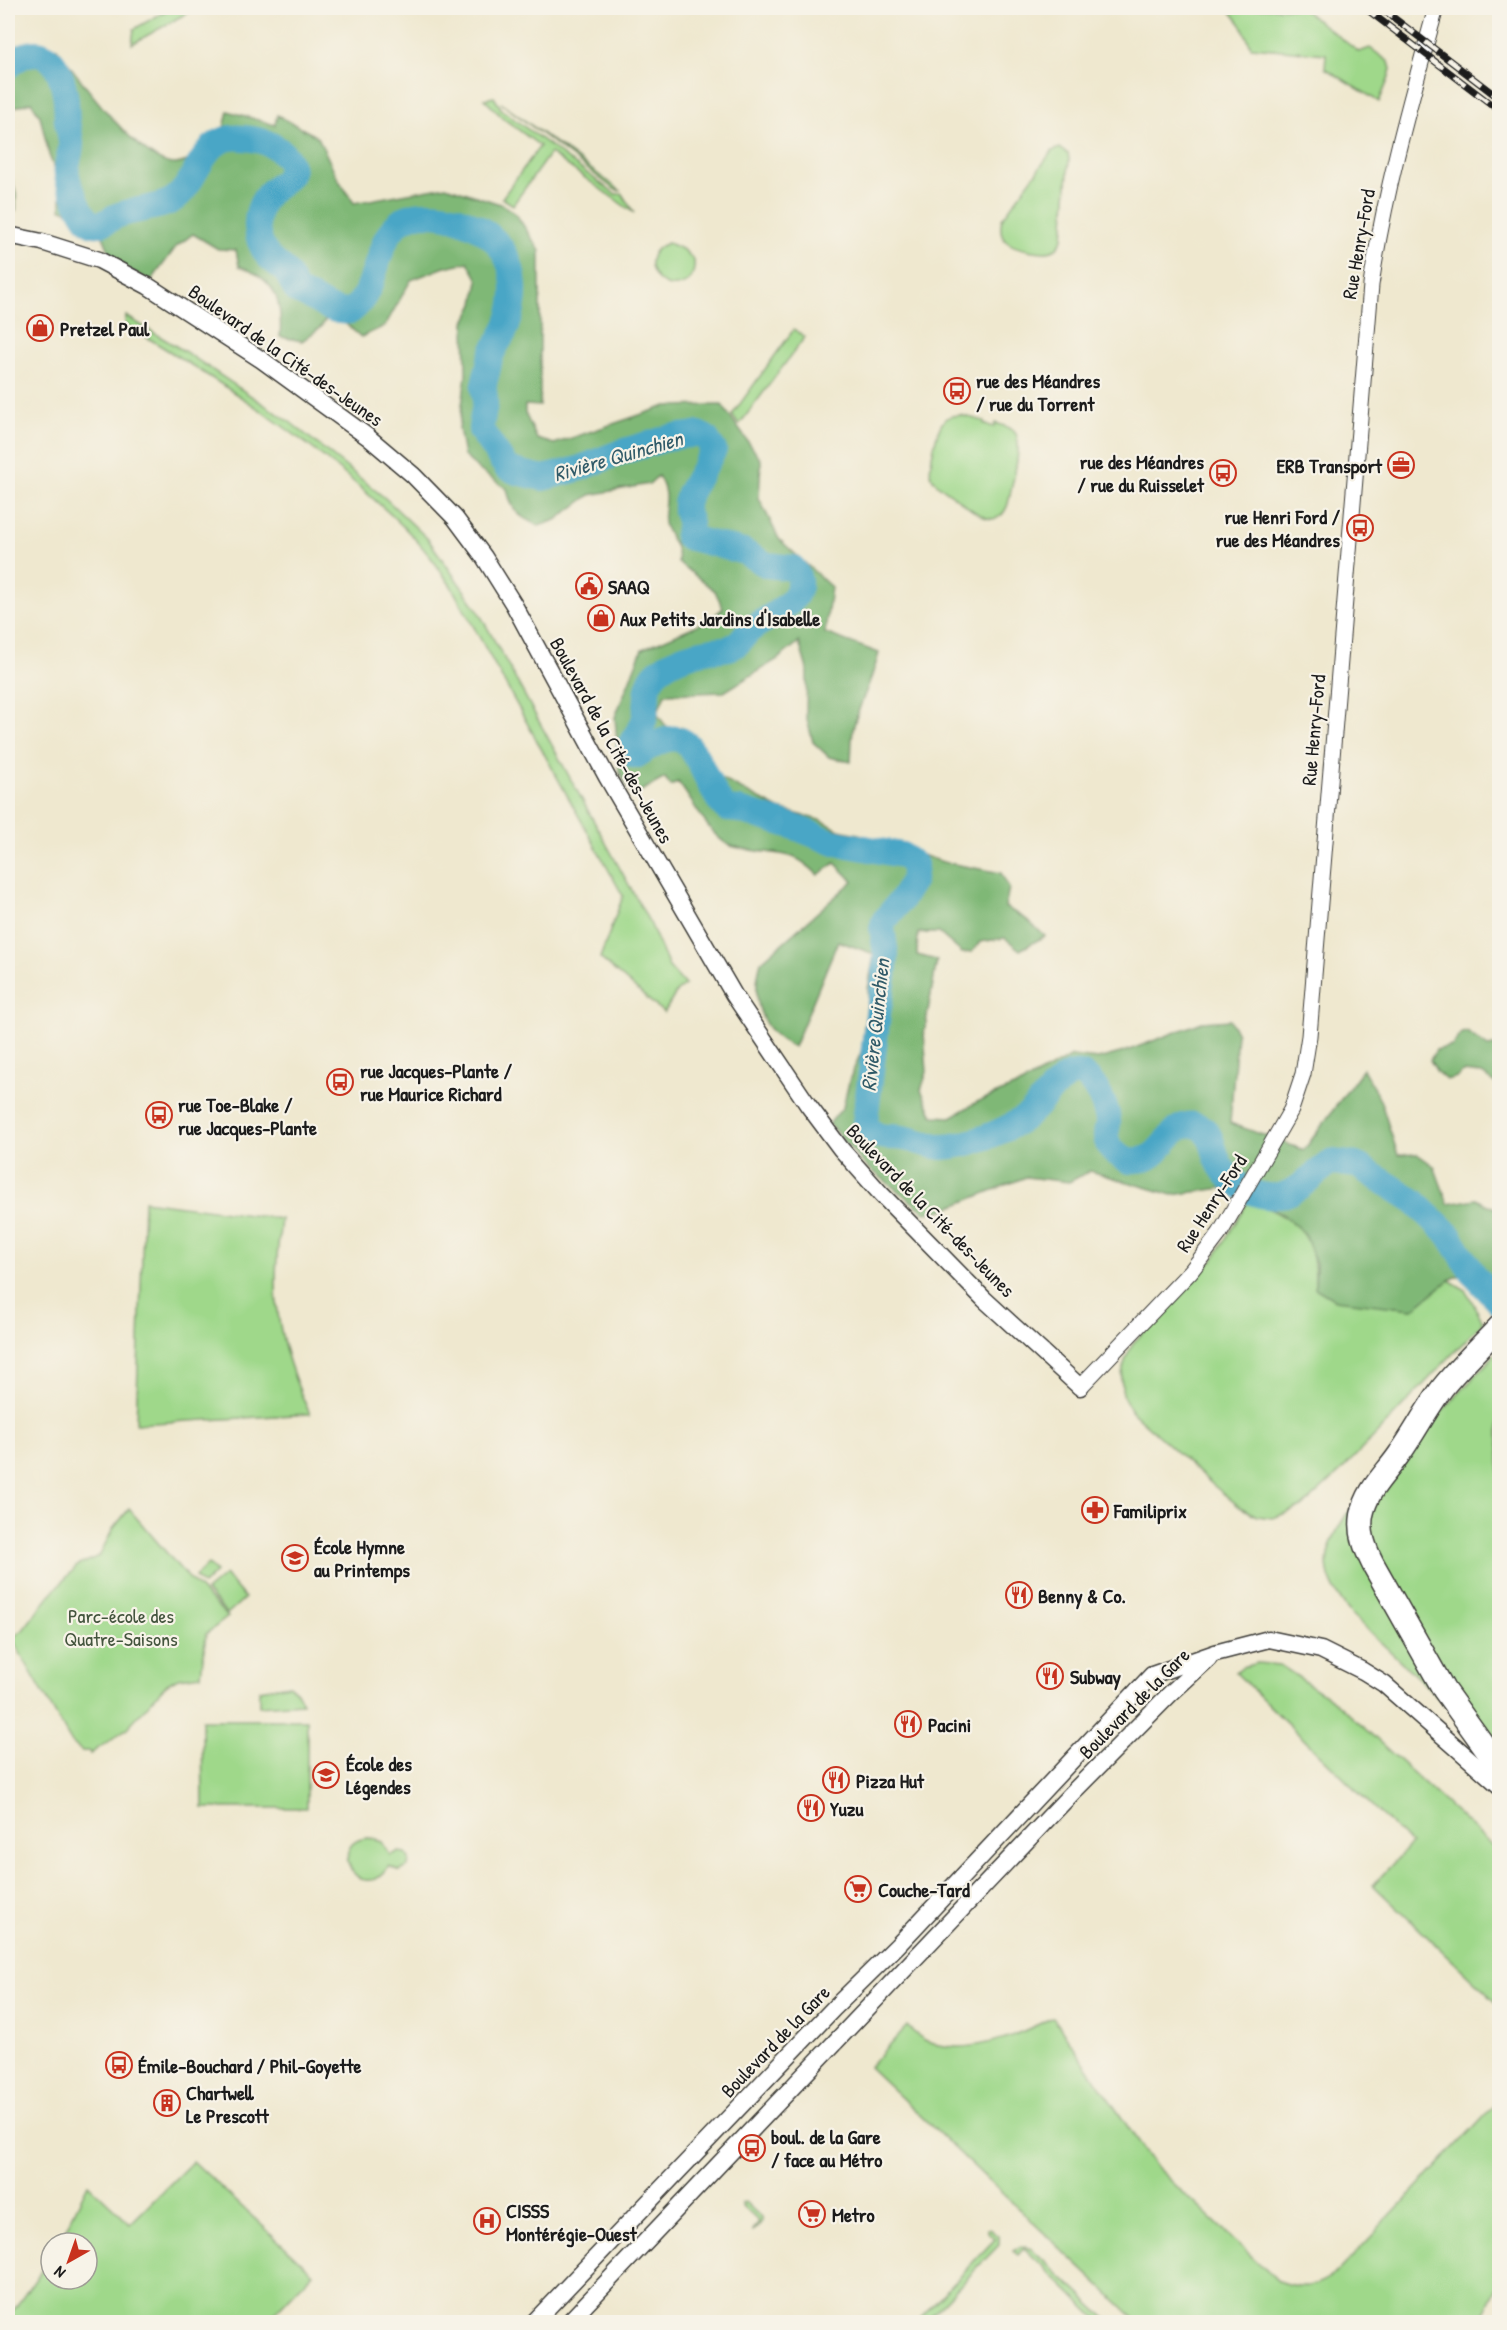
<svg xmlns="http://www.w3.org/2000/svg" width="1507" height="2330" font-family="'Patrick Hand',sans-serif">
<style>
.green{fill:#9fd88a;stroke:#5e7a53;stroke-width:1.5}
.forest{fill:#7fb876;stroke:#4e6a49;stroke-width:1.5}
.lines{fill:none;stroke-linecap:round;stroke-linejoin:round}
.river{stroke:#48a6c6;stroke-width:26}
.tertiary-casing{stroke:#3c3b37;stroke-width:17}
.secondary-casing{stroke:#3c3b37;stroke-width:19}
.motorway-casing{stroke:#3c3b37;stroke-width:25}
.tertiary{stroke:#fff;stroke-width:15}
.secondary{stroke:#fff;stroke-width:16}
.motorway{stroke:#fff;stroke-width:22}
.rail-casing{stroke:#1c1c1c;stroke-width:7}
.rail{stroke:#f7f3e8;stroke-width:4.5;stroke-dasharray:14;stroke-linecap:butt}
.labels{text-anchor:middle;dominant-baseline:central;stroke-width:4.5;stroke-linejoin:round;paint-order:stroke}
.street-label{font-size:20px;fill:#1c1c1c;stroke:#f7f3e8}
.poi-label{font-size:20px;font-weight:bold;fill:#1c1c1c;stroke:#f7f3e8;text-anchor:start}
.park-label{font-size:20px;fill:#43543d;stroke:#f7f3e8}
.water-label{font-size:21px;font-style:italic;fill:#305a68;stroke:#f7f3e8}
</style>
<rect width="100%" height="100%" fill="#f7f3e8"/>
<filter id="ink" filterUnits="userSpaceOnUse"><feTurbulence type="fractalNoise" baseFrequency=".0167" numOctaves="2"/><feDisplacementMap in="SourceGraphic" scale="12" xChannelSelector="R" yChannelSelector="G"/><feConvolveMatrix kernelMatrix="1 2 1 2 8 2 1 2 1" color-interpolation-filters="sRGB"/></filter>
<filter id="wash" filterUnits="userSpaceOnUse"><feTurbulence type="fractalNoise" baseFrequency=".008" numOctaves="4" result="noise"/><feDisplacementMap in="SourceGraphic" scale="24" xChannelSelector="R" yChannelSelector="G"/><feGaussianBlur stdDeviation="1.35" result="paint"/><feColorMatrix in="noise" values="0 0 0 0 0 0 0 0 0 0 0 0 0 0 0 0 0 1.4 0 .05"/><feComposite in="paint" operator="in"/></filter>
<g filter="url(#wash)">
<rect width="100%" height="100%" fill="#efe8cf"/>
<g class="green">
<path d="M171 8H196L132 44 134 29Z"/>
<path d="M1228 8H1301L1359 52 1370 48 1389 62 1391 69 1388 80 1379 102 1325 68 1326 54 1251 47 1242 26Z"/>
<path d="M494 97 502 110 615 194H622L634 213 550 153 513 205 502 198 540 146 504 119 484 99Z"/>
<path d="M501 103 621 191 614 189Z"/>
<path d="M1060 148 1068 154 1069 159 1063 238C1061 242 1059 247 1054 250 1046 255 1015 249 1007 242 1000 236 1000 227 1002 219L1052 151Z"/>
<path d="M668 243 684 250 694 260C695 269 694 276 687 282 660 300 632 255 668 243Z"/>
<path d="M126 316 184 351 290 422 385 498 428 539 477 609 651 925 669 967 685 985 677 991 664 1013 600 958 623 896 451 586C443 575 436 563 427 553 408 529 385 509 362 489 289 425 207 374 125 324Z"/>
<path d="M794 329 805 337 739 425 732 415Z"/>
<path d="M960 415 984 421V424L994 427 996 423C1003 426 1012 427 1016 434 1023 448 1011 488 1008 504 997 535 971 509 956 498 949 492 935 485 931 476 928 468 937 429 943 422 947 416 953 415 960 415Z"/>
<path d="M1249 1200C1298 1221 1316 1231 1315 1288L1395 1307 1413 1309 1449 1280 1466 1290 1483 1322 1340 1472 1302 1507 1273 1518 1257 1516 1240 1507 1213 1485 1132 1412C1115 1391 1121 1361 1135 1341L1213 1260Z"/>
<path d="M144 1201 281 1219C279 1239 276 1259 276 1279 275 1327 290 1372 310 1414L136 1424Z"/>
<path d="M1499 1350V1755L1352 1615C1320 1575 1320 1557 1346 1515Z"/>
<path d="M129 1509 183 1572 228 1617 206 1634 201 1675 178 1678 167 1684 126 1729 90 1754 89 1751H82L72 1743 15 1644 13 1637 23 1630 49 1596 77 1566 99 1556 113 1529Z"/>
<path d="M208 1564 216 1572 203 1585 195 1577Z"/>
<path d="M225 1575 245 1598 227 1614 206 1591Z"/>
<path d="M1257 1663 1280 1665 1336 1702 1499 1852V2005L1373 1885 1411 1844 1235 1672 1243 1667Z"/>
<path d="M289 1685 298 1693 303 1703 259 1706V1690Z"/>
<path d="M202 1720H307V1808H203Z"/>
<path d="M370 1838 382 1842 390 1855 398 1852 406 1853 409 1859 408 1867 400 1871 389 1866C360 1910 323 1839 370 1838Z"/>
<path d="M1053 2017 1154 2165 1278 2281C1305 2291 1316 2287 1339 2271L1499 2100V2281L1480 2322H1138L869 2067 907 2026C915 2034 926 2043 938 2045 975 2053 1021 2034 1053 2017Z"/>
<path d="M193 2161 313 2273 266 2322H8V2318L51 2257V2279H87V2243H59L88 2184 130 2224Z"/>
<path d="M745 2202 762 2218V2222L753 2231 752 2230 759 2222 742 2206V2203Z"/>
<path d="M988 2229H990L999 2236V2245L925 2322H916L995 2239 988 2233Z"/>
<path d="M1021 2246 1032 2249 1110 2322H1101L1024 2248 1018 2255 1013 2251Z"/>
</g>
<g class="forest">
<path d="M32 46 57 48C76 74 142 167 176 164 192 162 208 149 221 141L228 111 275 125 277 115 318 137 338 179 354 203 446 186 503 205 516 214 540 251V406L525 405V413L537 439 554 444 666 406 722 405 761 460 759 498 779 539 831 587 825 633 879 653C873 678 861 700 854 725 851 737 852 750 851 762L829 757 813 742 806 716 807 669 799 642 778 659 724 692 665 694 657 714 669 730 681 727 703 746 716 776 779 809 823 821 839 830 859 834 943 862 1001 873 1009 888 1005 907 1026 919 1045 936 1020 950 1005 938 980 942 972 952 962 953 939 933H918L917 955 937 960 924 1034 927 1072 921 1090 933 1116 951 1117 977 1102 1021 1084 1072 1056 1098 1059 1124 1052 1202 1022 1230 1020 1237 1034 1230 1123 1304 1150 1363 1069 1381 1102 1398 1155 1417 1154 1434 1166 1448 1204 1476 1199 1499 1210V1296L1497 1297 1487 1291 1478 1268 1449 1280 1413 1309 1335 1300 1315 1288 1316 1264 1305 1234 1282 1214 1222 1188 1172 1195 1090 1171 1069 1182 1026 1177 943 1210 926 1213 865 1165 829 1124 843 1107 850 1078 862 1050 864 1026 869 1010 868 989 874 954 838 941 794 1047C758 1032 751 996 761 962L853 881 835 863 818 875C791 848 780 856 745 849 740 848 732 847 727 844 707 832 693 801 678 782L671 786 665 778 632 796 619 771 615 717 642 649 709 620 723 608 715 591 678 562C677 542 672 543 665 527 659 511 673 499 658 476L649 484 590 495 556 520 539 526C518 516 512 512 507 489L482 472 464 456 459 428 466 375 465 322 474 304 478 280 468 262 445 267 411 280 385 326 361 337 331 311 321 327 302 341 280 337C283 300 275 279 239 266L236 250 218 249 193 234 176 247 151 281 114 262 100 230 81 215 61 209V186L49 155 40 116 31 102 13 108 8 167 16 193V210L12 215H8V60L20 56Z"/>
<path d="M1467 1032 1488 1047 1499 1045V1086L1482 1074 1463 1072 1457 1077 1446 1080 1437 1072 1430 1060 1436 1050 1452 1046 1462 1033Z"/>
</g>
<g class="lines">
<path class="river" d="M8 66C40 39 59 58 65 94 67 103 66 112 67 121 68 129 71 136 71 144 71 155 65 165 67 175 68 184 84 220 91 223 100 227 109 220 116 216 133 209 159 209 173 200 200 182 200 132 244 138 255 139 266 141 275 147 283 152 292 162 292 172 285 184 272 187 265 198 253 216 255 239 268 256 273 262 281 266 286 272 291 278 292 286 298 292 316 297 330 315 351 311 382 288 372 236 406 218 423 210 452 215 468 223 512 241 523 284 507 326 502 339 491 349 489 363 488 371 485 378 484 385 483 391 486 397 485 403 484 413 481 421 481 430L506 467 517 472 543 478 578 469 621 452 672 437 698 434 706 438 714 450 689 493 686 504V512L690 523 687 537 744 552 767 565 793 568C816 598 769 615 750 630 744 635 741 642 734 646 728 650 719 649 712 650 692 653 672 659 657 672 643 685 649 704 644 720 641 731 632 738 629 748L633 755 636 756C688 719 690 746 713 790 717 797 720 804 727 809L739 810 792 826 832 842 902 855 915 865 913 880 902 899 884 921 882 928 886 955 884 977 878 1014 865 1122C875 1142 886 1135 903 1138 917 1140 930 1147 943 1147 968 1146 1004 1132 1024 1118 1040 1108 1059 1071 1080 1074 1093 1076 1109 1111 1108 1123 1108 1129 1104 1134 1107 1141 1110 1151 1120 1156 1130 1161 1135 1160 1143 1160 1148 1158 1164 1151 1174 1120 1195 1125 1214 1129 1212 1151 1220 1165 1231 1185 1260 1201 1283 1195 1303 1189 1314 1172 1332 1162L1357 1165 1414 1201 1449 1235 1475 1276 1500 1303"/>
</g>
</g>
<g filter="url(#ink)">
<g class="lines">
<defs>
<path id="tertiary" d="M1080 1387 1191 1271 1220 1233 1291 1110 1303 1074 1309 1036 1371 285C1385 190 1411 99 1436 8"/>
<g id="secondary">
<path d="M8 235 42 242 99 260 148 286 262 360 368 437 413 475 455 518 484 557 514 605 607 777 734 995 808 1105 841 1149 881 1194 984 1299 1080 1387"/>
<path d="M534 2322 834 2008 897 1946 1152 1675 1215 1653 1269 1639 1321 1650 1363 1671 1384 1684 1500 1786"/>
<path d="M569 2322 1074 1791 1171 1693 1209 1658"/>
</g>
<path id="motorway" d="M1500 1326C1481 1346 1460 1366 1443 1387 1427 1408 1415 1432 1400 1453 1386 1474 1367 1489 1362 1515 1359 1533 1365 1548 1373 1564L1444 1690 1500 1768"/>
</defs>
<use href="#tertiary" class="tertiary-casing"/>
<use href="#secondary" class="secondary-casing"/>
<use href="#motorway" class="motorway-casing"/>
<use href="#tertiary" class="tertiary"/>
<use href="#secondary" class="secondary"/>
<use href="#motorway" class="motorway"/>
<defs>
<g id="rail">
<path d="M1365 8 1500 111"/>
<path d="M1381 8 1500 99"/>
</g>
</defs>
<use href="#rail" class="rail-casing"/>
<use href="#rail" class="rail"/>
</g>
</g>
<defs>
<symbol id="shop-ring" viewBox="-11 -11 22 22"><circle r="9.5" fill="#f7f3e8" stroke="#c8321e" stroke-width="1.5"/><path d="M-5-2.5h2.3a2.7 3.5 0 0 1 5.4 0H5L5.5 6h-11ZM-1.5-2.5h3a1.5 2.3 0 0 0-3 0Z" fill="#c8321e"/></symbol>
<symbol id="bus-ring" viewBox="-11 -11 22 22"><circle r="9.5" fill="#f7f3e8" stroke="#c8321e" stroke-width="1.5"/><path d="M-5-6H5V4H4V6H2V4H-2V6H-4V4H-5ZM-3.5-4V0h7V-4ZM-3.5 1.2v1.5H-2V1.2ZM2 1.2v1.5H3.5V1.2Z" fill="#c8321e"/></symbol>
<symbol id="office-ring" viewBox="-11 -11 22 22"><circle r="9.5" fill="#f7f3e8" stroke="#c8321e" stroke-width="1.5"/><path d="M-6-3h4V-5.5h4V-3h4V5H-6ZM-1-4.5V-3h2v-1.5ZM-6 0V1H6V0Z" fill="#c8321e"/></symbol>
<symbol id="civic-ring" viewBox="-11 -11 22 22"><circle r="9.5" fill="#f7f3e8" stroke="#c8321e" stroke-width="1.5"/><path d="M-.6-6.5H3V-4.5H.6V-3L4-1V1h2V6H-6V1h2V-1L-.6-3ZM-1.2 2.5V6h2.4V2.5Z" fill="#c8321e"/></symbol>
<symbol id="pharmacy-ring" viewBox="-11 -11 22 22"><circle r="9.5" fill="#f7f3e8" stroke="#c8321e" stroke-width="1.5"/><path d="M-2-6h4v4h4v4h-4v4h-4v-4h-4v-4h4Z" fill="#c8321e"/></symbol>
<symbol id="school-ring" viewBox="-11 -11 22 22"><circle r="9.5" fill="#f7f3e8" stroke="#c8321e" stroke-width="1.5"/><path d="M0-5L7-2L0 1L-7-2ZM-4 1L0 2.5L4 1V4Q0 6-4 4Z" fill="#c8321e"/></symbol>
<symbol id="restaurant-ring" viewBox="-11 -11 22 22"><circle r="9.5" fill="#f7f3e8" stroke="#c8321e" stroke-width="1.5"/><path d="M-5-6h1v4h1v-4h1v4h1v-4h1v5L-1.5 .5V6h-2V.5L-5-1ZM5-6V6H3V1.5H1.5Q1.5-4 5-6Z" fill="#c8321e"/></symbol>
<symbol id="supermarket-ring" viewBox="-11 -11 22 22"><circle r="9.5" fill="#f7f3e8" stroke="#c8321e" stroke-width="1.5"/><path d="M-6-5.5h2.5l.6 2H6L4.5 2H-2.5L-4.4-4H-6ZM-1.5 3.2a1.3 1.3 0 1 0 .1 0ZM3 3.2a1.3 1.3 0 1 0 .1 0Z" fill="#c8321e"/></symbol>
<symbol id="building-ring" viewBox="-11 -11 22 22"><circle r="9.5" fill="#f7f3e8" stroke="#c8321e" stroke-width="1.5"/><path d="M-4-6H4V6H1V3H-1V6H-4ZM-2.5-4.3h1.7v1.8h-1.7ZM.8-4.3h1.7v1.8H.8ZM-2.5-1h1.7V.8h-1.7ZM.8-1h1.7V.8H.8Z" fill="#c8321e"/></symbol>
<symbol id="hospital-ring" viewBox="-11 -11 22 22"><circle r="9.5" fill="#f7f3e8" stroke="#c8321e" stroke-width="1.5"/><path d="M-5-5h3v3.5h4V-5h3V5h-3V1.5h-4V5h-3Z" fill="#c8321e"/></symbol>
</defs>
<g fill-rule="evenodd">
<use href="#shop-ring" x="25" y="313" width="30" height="30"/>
<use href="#bus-ring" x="942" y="376" width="30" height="30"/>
<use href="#office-ring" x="1386" y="450" width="30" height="30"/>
<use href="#bus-ring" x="1208" y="458" width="30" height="30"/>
<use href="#bus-ring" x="1345" y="513" width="30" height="30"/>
<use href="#civic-ring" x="574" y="571" width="30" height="30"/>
<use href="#shop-ring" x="586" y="603" width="30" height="30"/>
<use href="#bus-ring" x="325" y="1067" width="30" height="30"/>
<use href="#bus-ring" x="144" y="1100" width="30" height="30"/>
<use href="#pharmacy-ring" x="1080" y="1495" width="30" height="30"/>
<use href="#school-ring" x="280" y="1543" width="30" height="30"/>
<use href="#restaurant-ring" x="1004" y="1580" width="30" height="30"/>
<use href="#restaurant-ring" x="1035" y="1661" width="30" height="30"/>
<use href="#restaurant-ring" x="893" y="1709" width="30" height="30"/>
<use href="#school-ring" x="311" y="1760" width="30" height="30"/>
<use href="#restaurant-ring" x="821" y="1765" width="30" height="30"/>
<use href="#restaurant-ring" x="796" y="1793" width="30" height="30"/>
<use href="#supermarket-ring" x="843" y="1874" width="30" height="30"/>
<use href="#bus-ring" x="104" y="2050" width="30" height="30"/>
<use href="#building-ring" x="152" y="2088" width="30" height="30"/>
<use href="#bus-ring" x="737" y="2133" width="30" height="30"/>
<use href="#supermarket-ring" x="797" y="2199" width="30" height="30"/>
<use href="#hospital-ring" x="472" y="2206" width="30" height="30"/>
</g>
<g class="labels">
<g class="street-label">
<text transform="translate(1358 244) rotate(-80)">Rue Henry-Ford</text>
<text transform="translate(286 355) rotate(35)">Boulevard de la Cité-des-Jeunes</text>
<text transform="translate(1313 730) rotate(-85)">Rue Henry-Ford</text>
<text transform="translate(612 740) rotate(61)">Boulevard de la Cité-des-Jeunes</text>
<text transform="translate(1211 1203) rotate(-57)">Rue Henry-Ford</text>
<text transform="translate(931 1210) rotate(46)">Boulevard de la Cité-des-Jeunes</text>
<text transform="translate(1134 1703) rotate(-45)">Boulevard de la Gare</text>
<text transform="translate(775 2041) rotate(-46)">Boulevard de la Gare</text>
</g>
<g class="poi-label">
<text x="60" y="328">Pretzel Paul</text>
<text x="976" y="380">rue des Méandres<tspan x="976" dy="23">/ rue du Torrent</tspan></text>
<text x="1204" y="461" text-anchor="end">rue des Méandres<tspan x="1204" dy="23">/ rue du Ruisselet</tspan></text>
<text x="1382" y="465" text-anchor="end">ERB Transport</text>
<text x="1340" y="516" text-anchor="end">rue Henri Ford /<tspan x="1340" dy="23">rue des Méandres</tspan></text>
<text x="608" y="586">SAAQ</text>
<text x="620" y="618">Aux Petits Jardins d'Isabelle</text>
<text x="360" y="1070">rue Jacques-Plante /<tspan x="360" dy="23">rue Maurice Richard</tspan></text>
<text x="178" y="1104">rue Toe-Blake /<tspan x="178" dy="23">rue Jacques-Plante</tspan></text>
<text x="1114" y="1510">Familiprix</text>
<text x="314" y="1546">École Hymne<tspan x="314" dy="23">au Printemps</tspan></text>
<text x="1038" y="1595">Benny &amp; Co.</text>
<text x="1070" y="1676">Subway</text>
<text x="928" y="1724">Pacini</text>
<text x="346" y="1763">École des<tspan x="346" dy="23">Légendes</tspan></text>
<text x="856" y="1780">Pizza Hut</text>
<text x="830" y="1808">Yuzu</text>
<text x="878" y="1889">Couche-Tard</text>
<text x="138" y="2065">Émile-Bouchard / Phil-Goyette</text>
<text x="186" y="2092">Chartwell<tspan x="186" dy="23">Le Prescott</tspan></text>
<text x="771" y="2136">boul. de la Gare<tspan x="771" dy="23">/ face au Métro</tspan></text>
<text x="506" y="2210">CISSS<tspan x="506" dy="23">Montérégie-Ouest</tspan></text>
<text x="832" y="2214">Metro</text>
</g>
<g class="park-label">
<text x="121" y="1615">Parc-école des<tspan x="121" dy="23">Quatre-Saisons</tspan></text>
</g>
<g class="water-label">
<text transform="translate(618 456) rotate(-16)">Rivière Quinchien</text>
<text transform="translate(875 1025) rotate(-84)">Rivière Quinchien</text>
</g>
</g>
<rect width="1507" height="2330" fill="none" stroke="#f7f3e8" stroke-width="30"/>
<g transform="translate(69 2261) rotate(220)"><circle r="28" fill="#f7f3e8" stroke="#9f9d96" stroke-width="1.5"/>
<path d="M0-4.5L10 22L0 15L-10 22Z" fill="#c8321e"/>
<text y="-9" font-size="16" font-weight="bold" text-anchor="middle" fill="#1c1c1c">N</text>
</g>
</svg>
